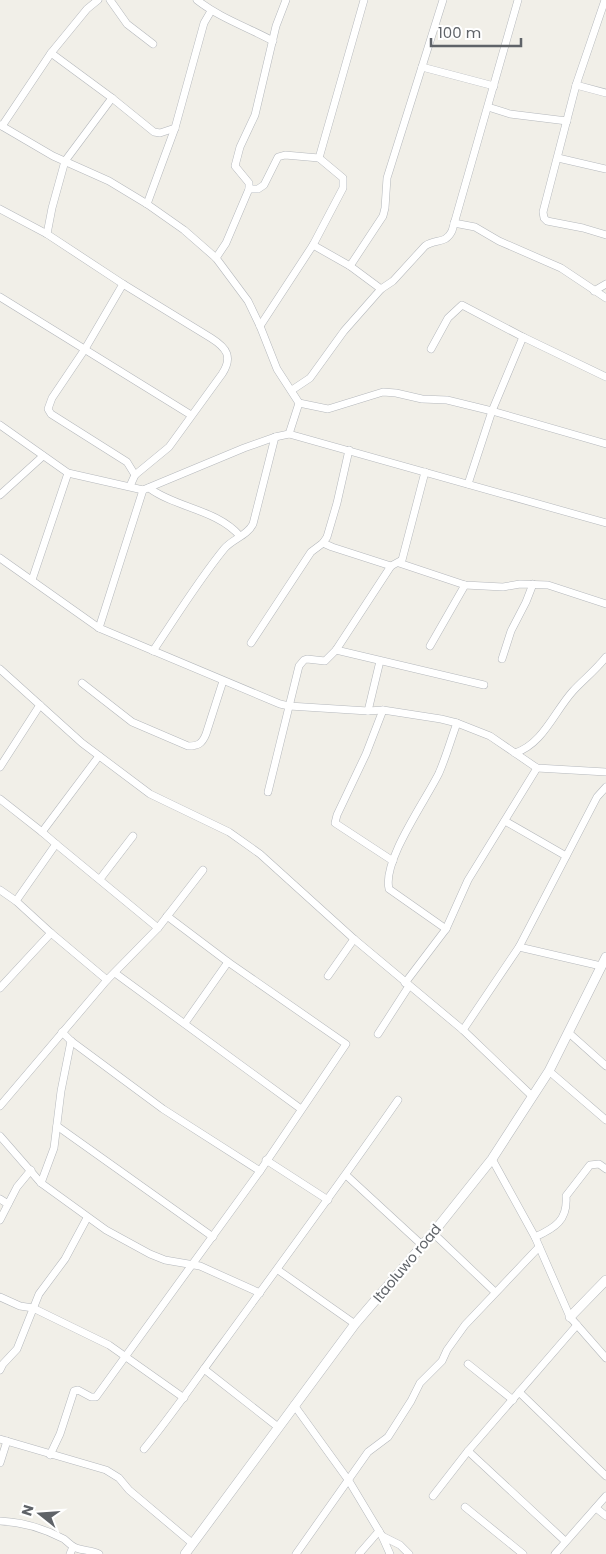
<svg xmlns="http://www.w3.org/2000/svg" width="606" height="1554" font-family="Poppins,sans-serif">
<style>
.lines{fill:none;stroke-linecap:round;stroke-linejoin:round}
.minor-casing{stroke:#b5b8bc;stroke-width:8}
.tertiary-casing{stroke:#b5b8bc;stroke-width:10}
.minor{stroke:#fff;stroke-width:7}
.tertiary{stroke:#fff;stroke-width:9}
.labels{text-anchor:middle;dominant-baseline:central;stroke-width:4.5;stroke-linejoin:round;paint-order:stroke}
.street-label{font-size:14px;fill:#5f6368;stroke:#fff}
</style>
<rect width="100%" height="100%" fill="#f1efe8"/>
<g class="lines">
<defs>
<g id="minor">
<path d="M110 0 127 24 153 44"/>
<path d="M197 0C220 18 247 27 273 41"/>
<path d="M605 0 576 85 543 212 544 218 547 221 583 228 606 235"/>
<path d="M51 53 112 98 154 132 160 133 175 128"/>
<path d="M422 67 494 86"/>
<path d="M576 85 606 93"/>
<path d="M488 107 510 114 567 121"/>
<path d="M0 125 53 156 109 181 147 204 184 230 216 258 248 301 260 326 277 369 299 403 289 434 606 523"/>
<path d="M2 126 51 53 87 9 98 0"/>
<path d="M558 158 606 169"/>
<path d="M249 189H258L264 185 278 157 285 155 319 158 364 0"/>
<path d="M147 204 175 128 204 23 211 11"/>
<path d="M0 209 47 234 123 284 211 338C227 348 233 357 222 374L169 447 135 475 130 486"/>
<path d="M454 223 475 227 499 241 561 268 606 298"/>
<path d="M47 234 52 208 65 161 112 98"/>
<path d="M313 245 350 266 381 289"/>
<path d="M216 258 226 243 249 189V183L235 166 240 147 255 115 276 26 286 0"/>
<path d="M350 266 383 216 385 208 387 178 443 0"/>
<path d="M123 284 85 349 52 398 48 409 51 414 127 462 135 475"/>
<path d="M594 291 606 284"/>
<path d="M0 297 191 415"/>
<path d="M260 326 313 245 343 188V178L319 158"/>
<path d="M431 349 448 318 462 305 523 337 606 377"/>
<path d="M292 390 310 378 344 331 381 289 393 281 425 246C436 238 445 245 452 231L518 0"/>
<path d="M299 403 328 409 383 392 396 393 422 399 447 400 492 411 606 444"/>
<path d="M0 425 68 473 143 490 244 448 275 437 289 434"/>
<path d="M468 484 492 411 523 337"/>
<path d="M149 488C176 508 216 509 240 536"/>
<path d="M0 495 43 456"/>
<path d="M323 543 332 547 391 566"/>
<path d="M0 558 99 628 280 704 289 706 368 711 383 710 441 719 457 723 490 736 537 768 606 772"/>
<path d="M399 563 465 585 503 587 520 584 548 585 606 604"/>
<path d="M32 580 68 473"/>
<path d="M99 628 143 490"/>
<path d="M251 643 311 552 323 543 327 537 337 503 349 450"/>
<path d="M430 646 465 585"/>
<path d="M336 650 484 685"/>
<path d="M153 651C176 617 198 581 224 549 232 539 247 536 253 524L275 437"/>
<path d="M502 659 511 631 526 602 533 584"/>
<path d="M0 669 82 743 150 794 229 832 260 854 354 939 463 1030 532 1096"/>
<path d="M82 683 132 722 188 746C198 746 202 744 206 734L223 681"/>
<path d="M383 710 366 754 337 815 335 823 393 861"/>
<path d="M368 711 380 661"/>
<path d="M515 753C543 744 554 712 573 691 584 679 596 670 606 657"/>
<path d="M99 756 42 832 56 844 16 901 51 933 107 980"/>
<path d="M0 767 40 705"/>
<path d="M268 792 299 666 304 660 307 659 325 661 336 650 391 566 402 560 425 472"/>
<path d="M0 799 42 832"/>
<path d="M505 821 566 856"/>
<path d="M56 844 158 928"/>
<path d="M100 879 133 836"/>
<path d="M0 890 16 901"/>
<path d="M446 929 389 889C382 861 426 800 439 773 446 757 451 739 457 723"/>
<path d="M601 966 519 947 597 797 606 787"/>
<path d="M115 973 301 1109"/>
<path d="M328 976 354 939"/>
<path d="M405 983 446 929 468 880 537 768"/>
<path d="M0 988 51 933"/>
<path d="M185 1023 228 962"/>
<path d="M463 1030 519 947"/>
<path d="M62 1032 71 1041 163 1109 260 1171"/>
<path d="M569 1033 606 1066"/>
<path d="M378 1034 409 986"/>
<path d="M549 1071 606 1120"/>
<path d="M0 1106 107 980 158 928 203 870"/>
<path d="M57 1126 213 1237"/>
<path d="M0 1136 41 1183 106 1230 150 1254 165 1260 200 1266 260 1293"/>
<path d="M492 1159 535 1237 570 1317 606 1358"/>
<path d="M266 1160 328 1200"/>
<path d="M346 1175 422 1245"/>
<path d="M41 1183 54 1148 61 1091 71 1041"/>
<path d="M0 1199 8 1204"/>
<path d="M0 1220 17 1187 31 1170"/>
<path d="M433 1233 495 1292"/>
<path d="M535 1237C555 1228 568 1220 566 1196L590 1165 599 1164 606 1169"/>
<path d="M278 1270 355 1324"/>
<path d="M0 1297 20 1306 33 1308 109 1345 184 1398"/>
<path d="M468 1364 513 1400"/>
<path d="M204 1369 278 1427"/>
<path d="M0 1370 3 1364 17 1349 39 1294 65 1259 87 1218"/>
<path d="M519 1392 606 1476"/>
<path d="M294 1405 349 1481 382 1536 400 1545 409 1554"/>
<path d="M0 1439 106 1470 119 1478 129 1490 192 1543"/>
<path d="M144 1449C172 1415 197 1378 223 1343 282 1262 341 1182 398 1100"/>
<path d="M50 1455 60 1434 74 1391 78 1390 91 1397H96L260 1171 346 1044 228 962 167 916"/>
<path d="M0 1463 7 1441"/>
<path d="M433 1496 468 1451"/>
<path d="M465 1507 523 1554"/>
<path d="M596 1508 606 1516"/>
<path d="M0 1521C22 1522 45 1529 64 1539 68 1542 71 1546 76 1548 84 1551 92 1550 99 1554"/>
<path d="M382 1536 390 1554"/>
<path d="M565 1541 468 1451 577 1325"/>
<path d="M70 1554 73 1547"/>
<path d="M296 1554 368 1452 388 1437 411 1401 420 1383 442 1361 447 1350 465 1325 539 1247"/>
<path d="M359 1554 379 1531"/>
<path d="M555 1554 606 1496"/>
</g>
<g id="tertiary">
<path d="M570 1317 606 1280"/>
<path d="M185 1554 355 1324 433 1233 492 1159 549 1071 606 957"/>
</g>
</defs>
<use href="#minor" class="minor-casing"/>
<use href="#tertiary" class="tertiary-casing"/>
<use href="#minor" class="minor"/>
<use href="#tertiary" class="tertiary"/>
</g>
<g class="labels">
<g class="street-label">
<text transform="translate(407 1263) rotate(-50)">Itaoluwo road</text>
</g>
</g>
<g transform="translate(40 1514) rotate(287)" stroke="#ffffff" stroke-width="4" paint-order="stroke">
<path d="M0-4L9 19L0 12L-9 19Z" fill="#5f6368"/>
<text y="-8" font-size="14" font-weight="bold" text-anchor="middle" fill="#5f6368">N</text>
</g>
<path d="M431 38v8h90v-8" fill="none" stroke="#5f6368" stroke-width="2.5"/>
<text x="438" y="38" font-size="15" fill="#5f6368" stroke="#ffffff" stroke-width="4" paint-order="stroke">100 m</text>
</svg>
